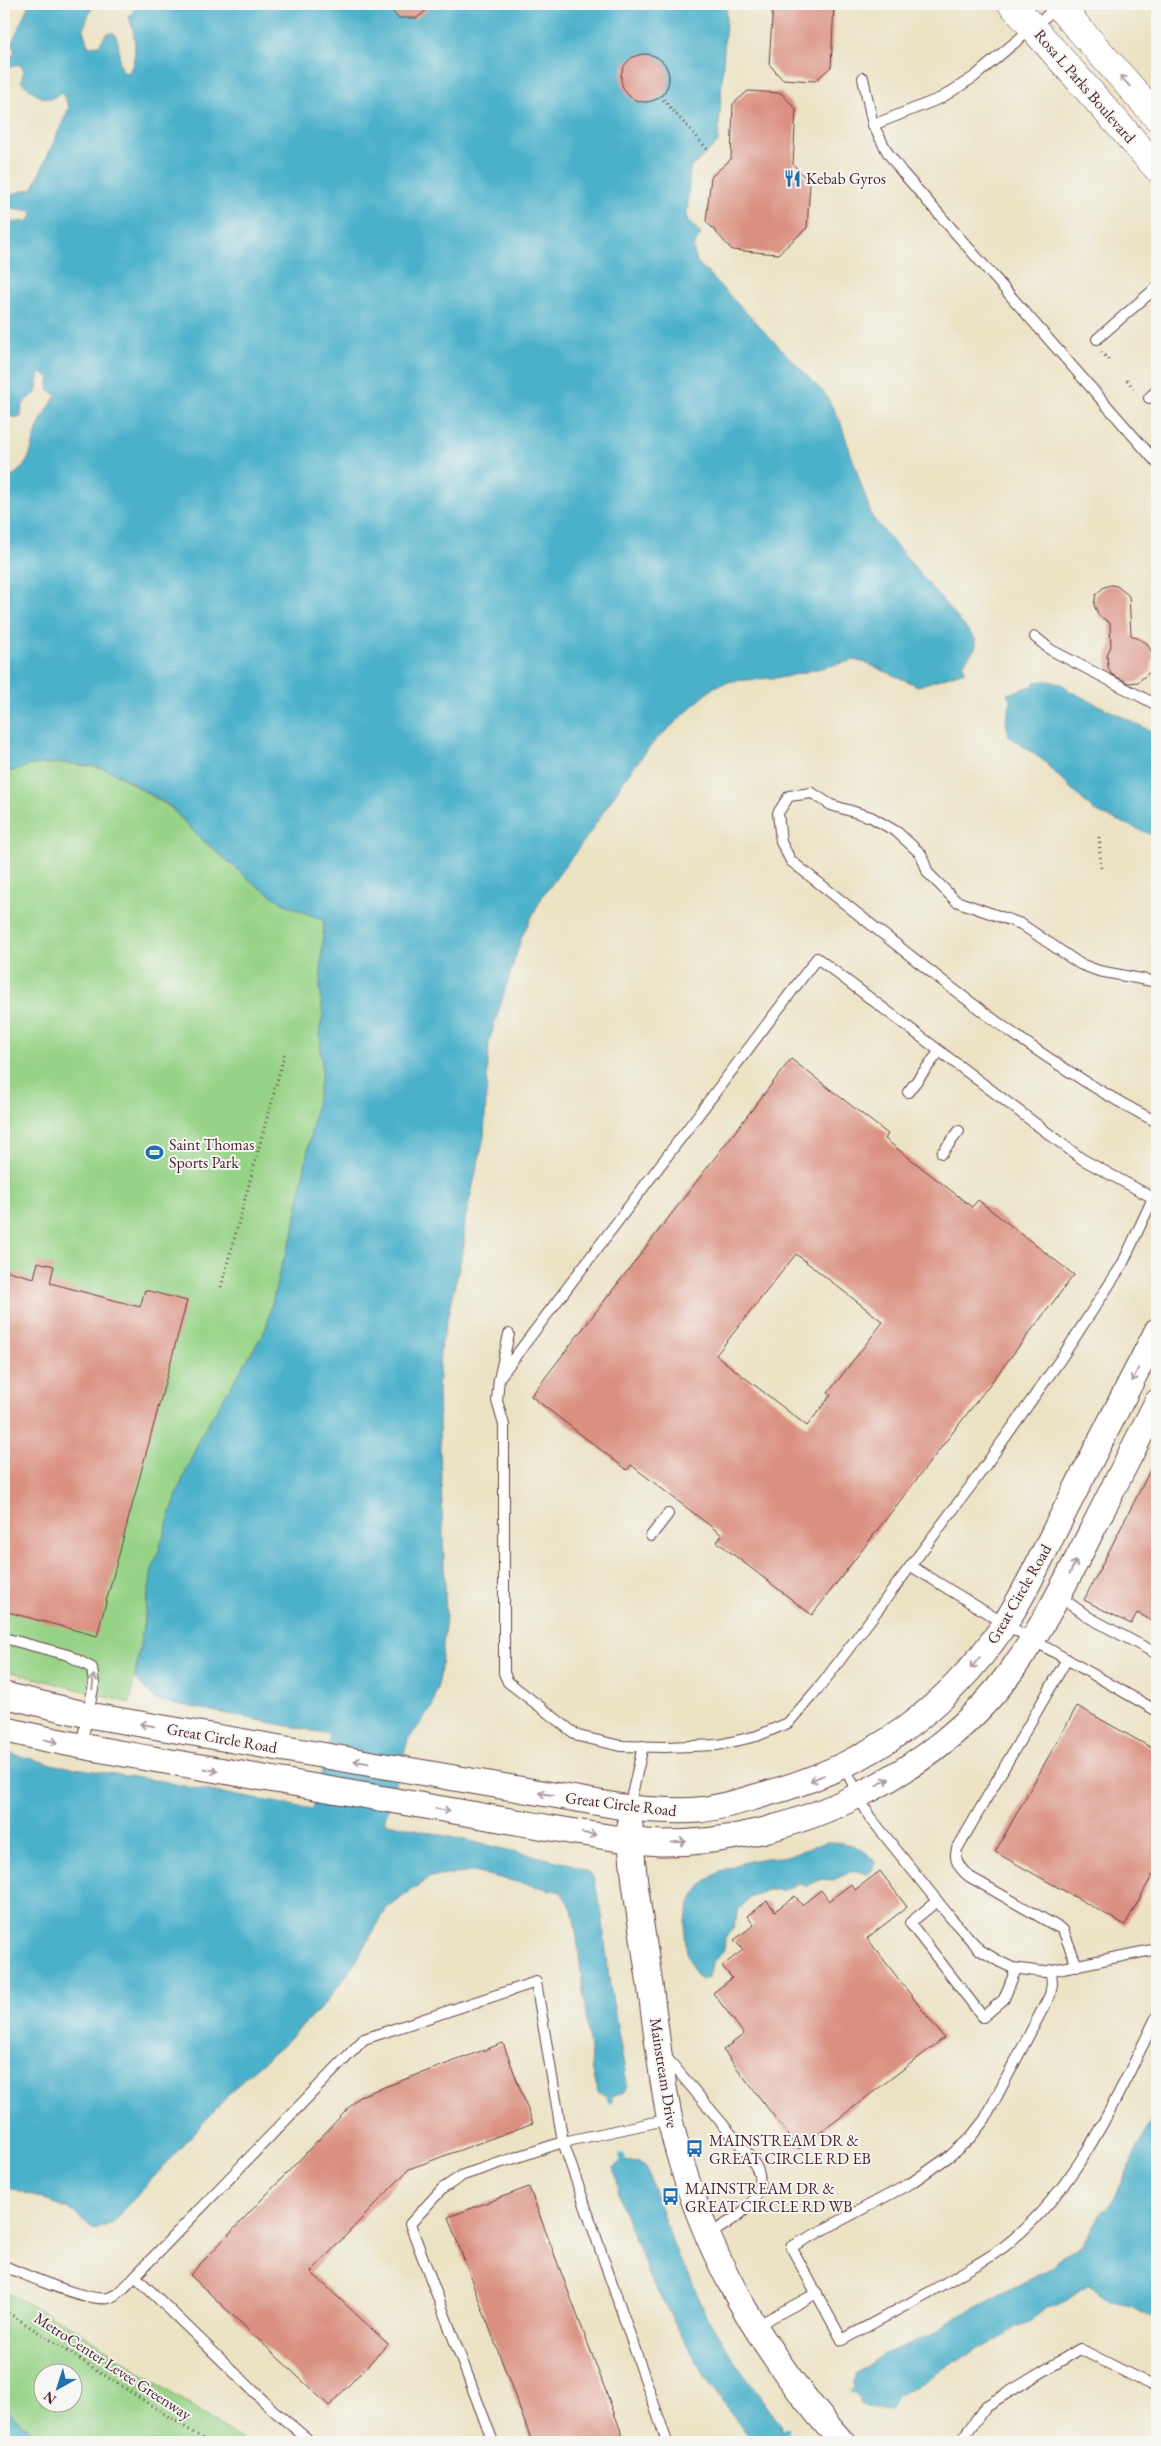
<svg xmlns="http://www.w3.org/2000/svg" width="1161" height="2446" font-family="'EB Garamond',serif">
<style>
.green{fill:#97d387;stroke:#707959;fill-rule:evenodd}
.water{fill:#4cb1cb;stroke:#4b687b}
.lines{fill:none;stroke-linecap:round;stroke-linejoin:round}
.stream{stroke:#4cb1cb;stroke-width:5.5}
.building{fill:#da9080;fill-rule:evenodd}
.service-casing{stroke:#623c42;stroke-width:12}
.tertiary-casing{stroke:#623c42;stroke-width:27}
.primary-casing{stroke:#623c42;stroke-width:29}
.path{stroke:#623c42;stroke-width:3;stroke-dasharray:1 4;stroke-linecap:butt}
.service{stroke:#fff;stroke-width:10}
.tertiary{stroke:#fff;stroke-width:25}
.primary{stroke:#fff;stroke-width:28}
.oneway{stroke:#ae9aa0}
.labels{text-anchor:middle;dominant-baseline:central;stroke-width:4;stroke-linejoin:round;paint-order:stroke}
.street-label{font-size:16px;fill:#4a1f2b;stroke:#f6f6f2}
.poi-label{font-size:16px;fill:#4a1f2b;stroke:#f6f6f2;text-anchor:start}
</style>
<rect width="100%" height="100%" fill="#f6f6f2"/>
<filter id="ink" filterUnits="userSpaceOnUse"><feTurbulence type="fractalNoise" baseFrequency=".02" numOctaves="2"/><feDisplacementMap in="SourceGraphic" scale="10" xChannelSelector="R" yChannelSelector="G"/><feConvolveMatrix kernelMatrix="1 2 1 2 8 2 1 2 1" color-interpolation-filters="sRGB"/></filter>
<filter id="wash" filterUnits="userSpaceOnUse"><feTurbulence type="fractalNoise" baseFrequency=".0096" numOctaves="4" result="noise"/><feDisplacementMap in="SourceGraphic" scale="20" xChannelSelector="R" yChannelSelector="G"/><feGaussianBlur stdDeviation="1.12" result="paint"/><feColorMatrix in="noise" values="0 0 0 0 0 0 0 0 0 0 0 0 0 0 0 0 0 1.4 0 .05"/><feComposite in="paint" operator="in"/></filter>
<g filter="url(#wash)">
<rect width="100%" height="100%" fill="#ece3c5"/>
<g class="green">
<path d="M62 763 97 767 113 772 171 808 200 838 283 903 324 921 320 989 324 1017 320 1028 322 1071 293 1234 280 1270 266 1329 201 1435 152 1571 130 1703 4 1670V773L32 765Z"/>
<path d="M4 2291 71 2326 245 2442H47L4 2409ZM42 2374H72V2404H42Z"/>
</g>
<g class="water">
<path d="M29 4H93L83 30 88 46 99 45 107 33H114C124 47 113 67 128 74 139 56 135 35 129 16L135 9 131 4H727L718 143 690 168 687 219 701 234 693 247 697 262 825 394 840 421 872 517 976 640V647L963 664 965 671 918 686 866 663 854 660 785 677 732 681 714 687 654 742 628 774 589 834 542 897 522 936 489 1042 484 1137 465 1220 464 1245 440 1351 438 1393 446 1616 440 1677 432 1708 408 1740 384 1822 571 1864 588 1872 594 1879 602 1915 610 1986 628 2088C618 2098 610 2098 598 2092L592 2068 576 1930 572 1909 561 1892 473 1872 430 1877 387 1908 354 1965 322 2007 282 2046 244 2078 112 2223 95 2230 69 2209 4 2185V1752L55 1765 167 1782 192 1788 313 1809 329 1741V1734L156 1700 135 1678 152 1571 179 1488 201 1435 266 1329 280 1270 293 1234 322 1071 320 1028 323 1017 320 989 324 921 283 903 256 885 200 838 170 806 113 772 97 767 62 763 32 765 4 773V481C35 464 28 452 40 423 44 413 52 405 56 395L48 389 50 377 40 373 36 393C24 400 21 404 21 417H10L4 422V219L7 223 29 221 33 211 4 207V193L9 195 33 188 69 108 64 96 60 93 51 99 40 97 21 82 24 70 19 64 4 69V58L15 54 12 43Z"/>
<path d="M1047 681 1062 684 1070 691 1157 734V837L1094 811 1048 766V764L1009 736 1006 722 1011 701 1007 694 1034 685V682Z"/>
<path d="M827 1842C846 1842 863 1846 875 1862L872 1870 867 1873 853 1871 833 1880 822 1879 807 1886 798 1884 783 1890H767L750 1898 739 1909 733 1929 725 1939 724 1950 712 1963 709 1978 701 1980C689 1968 685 1948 685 1931 687 1884 719 1866 760 1859 769 1857 778 1858 787 1856 800 1852 813 1846 827 1842Z"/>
<path d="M1157 2107V2320L1134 2307 1113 2302 1090 2285C1074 2292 1065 2307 1046 2307L1030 2321 1015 2326 1007 2335 942 2368 917 2387 897 2395 890 2410 864 2407 859 2401 861 2396H857L854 2382 857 2373 884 2354 931 2335 948 2322 1054 2266 1062 2255 1080 2247 1101 2214 1115 2197Z"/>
<path d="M623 2160 639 2162 646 2167 678 2257 689 2275 706 2315 737 2365 780 2424 782 2438 778 2442H754L727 2409 703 2373 653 2284 623 2210 613 2168Z"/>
<path d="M4 2409 47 2442H4Z"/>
</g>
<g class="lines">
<g class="stream">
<path d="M609 2097 610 2101"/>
<path d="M622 2156 623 2160"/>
<path d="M854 2391 857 2390"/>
<path d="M783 2432 786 2430"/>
</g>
</g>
<g id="blocks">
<g class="building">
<path d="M386 4H434L417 18H398Z"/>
<path d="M773 4H834L831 67 815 81 782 79 769 64Z"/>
<circle cx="645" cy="78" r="24"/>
<path d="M748 91 781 93 796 109 793 164 810 183 807 228 778 254 732 250 706 221 711 177 731 159 733 104Z"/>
<path d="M1111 585 1117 586 1129 596 1131 635 1147 643 1153 655 1151 671 1138 682 1129 683 1111 674 1108 667 1107 655 1111 646 1110 623 1099 616 1094 605 1096 594 1104 587Z"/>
<path d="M791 1059 888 1134 885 1139 972 1207 978 1200 1074 1275 812 1615 717 1542 722 1535 631 1465 627 1470 531 1396ZM796 1254 883 1322 828 1393 831 1395 807 1426 716 1355Z"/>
<path d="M38 1262 54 1266 50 1283 140 1307 145 1290 187 1301 97 1636 4 1611V1270L34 1278Z"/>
<path d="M1157 1457V1623L1137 1613 1131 1624 1084 1600Z"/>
<path d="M1077 1706 1157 1751V1867L1125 1925 995 1852Z"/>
<path d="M880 1871 907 1907 867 1938 944 2038 799 2149 723 2050 744 2034 713 1993 732 1978 722 1966 743 1950 734 1940 754 1925 747 1916 767 1901 775 1911 795 1896 802 1905 821 1890 829 1901 851 1884 855 1890Z"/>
<path d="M503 2043 533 2123 409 2169 311 2272 388 2344 329 2406 190 2275 360 2096Z"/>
<path d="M529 2187 625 2442H532L448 2217Z"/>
</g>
</g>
</g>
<g filter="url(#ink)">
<use href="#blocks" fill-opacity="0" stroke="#623c42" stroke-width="1"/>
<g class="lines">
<defs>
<g id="service">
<path d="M863 78 873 125 941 98 974 77 1057 7"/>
<path d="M873 125 888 153 902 172 1157 463"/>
<path d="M1097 339 1157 287"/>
<path d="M1149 398 1157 390"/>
<path d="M1035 637 1051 650 1157 705"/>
<path d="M1157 982 1099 971 1080 964 1021 924 956 901 928 873 921 854 897 832 871 817 831 805 812 793 789 796 778 813 781 842 791 861C909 953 1023 1054 1157 1122"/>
<path d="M908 1092 939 1052"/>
<path d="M942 1153 959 1131"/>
<path d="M1153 1198 1122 1265 1062 1357 973 1483 822 1684 788 1723 757 1736 718 1745 664 1747 621 1746 578 1736 508 1682 504 1673V1425L497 1401 499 1378 817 958 1082 1159 1157 1200"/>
<path d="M500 1375 509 1334"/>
<path d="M651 1536 668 1514"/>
<path d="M911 1566 1005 1624 1157 1711"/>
<path d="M1058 1595 1090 1618 1157 1654"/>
<path d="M4 1638 68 1655 92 1668 94 1684 81 1746"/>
<path d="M1067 1659 957 1849C953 1861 961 1870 970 1877L1063 1930 1077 1966"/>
<path d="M844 1766 869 1816 950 1917 980 1950 1000 1962 1013 1968 1043 1972 1157 1949"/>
<path d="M629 1808 643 1746"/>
<path d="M937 1901 910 1923 983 2017 1004 1999 1016 1969"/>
<path d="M1051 1971 1052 1984 1050 1995 985 2119 970 2138 951 2155 911 2183 791 2247 842 2340C882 2318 923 2297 962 2273 979 2263 997 2254 1012 2240 1082 2181 1117 2096 1157 2016"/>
<path d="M666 2057 748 2154C751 2159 756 2165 758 2171 768 2203 729 2222 708 2235"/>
<path d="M4 2266C25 2275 87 2302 108 2298 119 2295 128 2284 135 2276"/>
<path d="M756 2326 817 2293"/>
<path d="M311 2442 273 2410 135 2276 364 2039 536 1982 563 2142 667 2442"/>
<path d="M493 2442 410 2224 442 2189 463 2175 563 2142 670 2119"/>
<path d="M960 2442 986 2406 1080 2349 1157 2388"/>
</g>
<g id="tertiary">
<path d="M4 1695 88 1715 629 1808C652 1810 675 1812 698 1810 720 1808 741 1801 762 1795 858 1769 932 1722 992 1642 1019 1606 1038 1564 1058 1524 1091 1460 1124 1396 1157 1331"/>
<path d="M4 1729C53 1742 102 1750 153 1759 244 1774 335 1791 425 1806 478 1815 530 1825 582 1833 610 1837 637 1843 665 1843 793 1843 937 1774 1012 1670 1041 1630 1063 1587 1085 1544 1109 1497 1133 1449 1157 1402"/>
<path d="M630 1825C632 1876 642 1928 649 1978 656 2025 660 2074 670 2120 698 2242 759 2350 842 2442"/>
</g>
<g id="primary">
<path d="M1012 4 1157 168"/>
<path d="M1057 4 1157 117"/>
</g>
</defs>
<use href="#service" class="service-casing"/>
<use href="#tertiary" class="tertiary-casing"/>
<use href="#primary" class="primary-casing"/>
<g class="path">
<path d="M660 96 709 151"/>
<path d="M1101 352 1109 360"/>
<path d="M1127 380 1136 391"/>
<path d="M1099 837 1101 868"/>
<path d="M221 1287 285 1052"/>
<path d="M4 2310 208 2442"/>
</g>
<use href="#service" class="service"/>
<use href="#tertiary" class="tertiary"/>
<use href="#primary" class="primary"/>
</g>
<defs><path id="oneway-shaft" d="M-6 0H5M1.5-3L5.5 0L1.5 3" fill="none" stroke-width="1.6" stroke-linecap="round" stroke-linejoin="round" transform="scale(1.25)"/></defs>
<g class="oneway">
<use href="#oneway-shaft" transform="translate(1125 81) rotate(-132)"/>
<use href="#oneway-shaft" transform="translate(1135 1375) rotate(117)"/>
<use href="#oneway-shaft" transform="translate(1073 1567) rotate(-63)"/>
<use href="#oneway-shaft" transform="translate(975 1663) rotate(129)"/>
<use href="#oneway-shaft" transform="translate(93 1682) rotate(-85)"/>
<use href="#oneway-shaft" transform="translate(147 1725) rotate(-170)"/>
<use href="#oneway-shaft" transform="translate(51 1741) rotate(13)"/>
<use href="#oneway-shaft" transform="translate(361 1762) rotate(-170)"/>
<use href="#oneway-shaft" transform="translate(211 1770) rotate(11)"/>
<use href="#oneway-shaft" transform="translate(817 1778) rotate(157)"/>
<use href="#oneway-shaft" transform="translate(883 1782) rotate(-27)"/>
<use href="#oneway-shaft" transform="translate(546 1794) rotate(-171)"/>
<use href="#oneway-shaft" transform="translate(443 1810) rotate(10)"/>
<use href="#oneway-shaft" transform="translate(589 1834) rotate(9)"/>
<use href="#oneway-shaft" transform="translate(679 1842) rotate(-4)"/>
</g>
</g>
<defs>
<symbol id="restaurant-bare" viewBox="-9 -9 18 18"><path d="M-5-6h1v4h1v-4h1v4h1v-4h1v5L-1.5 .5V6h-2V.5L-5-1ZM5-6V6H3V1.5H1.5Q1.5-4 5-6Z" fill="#1f6fb2" stroke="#f6f6f2" stroke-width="2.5" paint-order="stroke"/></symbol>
<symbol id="stadium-bare" viewBox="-9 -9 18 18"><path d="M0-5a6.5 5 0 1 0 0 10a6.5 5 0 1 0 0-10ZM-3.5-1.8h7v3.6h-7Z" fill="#1f6fb2" stroke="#f6f6f2" stroke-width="2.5" paint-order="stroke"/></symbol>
<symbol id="bus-bare" viewBox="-9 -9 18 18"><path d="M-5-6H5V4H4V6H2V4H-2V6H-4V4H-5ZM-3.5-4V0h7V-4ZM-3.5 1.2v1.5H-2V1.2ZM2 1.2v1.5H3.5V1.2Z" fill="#1f6fb2" stroke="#f6f6f2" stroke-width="2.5" paint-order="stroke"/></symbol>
</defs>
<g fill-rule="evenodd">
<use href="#restaurant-bare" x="780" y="166" width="25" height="25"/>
<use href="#stadium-bare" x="142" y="1140" width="25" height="25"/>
<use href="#bus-bare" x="682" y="2136" width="25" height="25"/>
<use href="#bus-bare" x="658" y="2184" width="25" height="25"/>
</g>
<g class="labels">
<g class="street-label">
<text transform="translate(1085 86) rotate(49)">Rosa L Parks Boulevard</text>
<text transform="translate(1019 1594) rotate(-60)">Great Circle Road</text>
<text transform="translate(222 1738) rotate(10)">Great Circle Road</text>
<text transform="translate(621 1804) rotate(7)">Great Circle Road</text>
<text transform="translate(664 2073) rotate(81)">Mainstream Drive</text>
<text transform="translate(113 2366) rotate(33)">MetroCenter Levee Greenway</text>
</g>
<g class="poi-label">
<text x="806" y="178">Kebab Gyros</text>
<text x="169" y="1144">Saint Thomas<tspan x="169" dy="18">Sports Park</tspan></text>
<text x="709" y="2140">MAINSTREAM DR &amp;<tspan x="709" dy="18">GREAT CIRCLE RD EB</tspan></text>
<text x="685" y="2188">MAINSTREAM DR &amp;<tspan x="685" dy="18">GREAT CIRCLE RD WB</tspan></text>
</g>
</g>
<rect width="1161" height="2446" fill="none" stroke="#f6f6f2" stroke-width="20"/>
<g transform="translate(58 2388) rotate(219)"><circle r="24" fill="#f6f6f2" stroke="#b1a0a2"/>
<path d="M0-4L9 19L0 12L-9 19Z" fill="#1f6fb2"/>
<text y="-8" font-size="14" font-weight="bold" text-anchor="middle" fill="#4a1f2b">N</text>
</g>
</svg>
